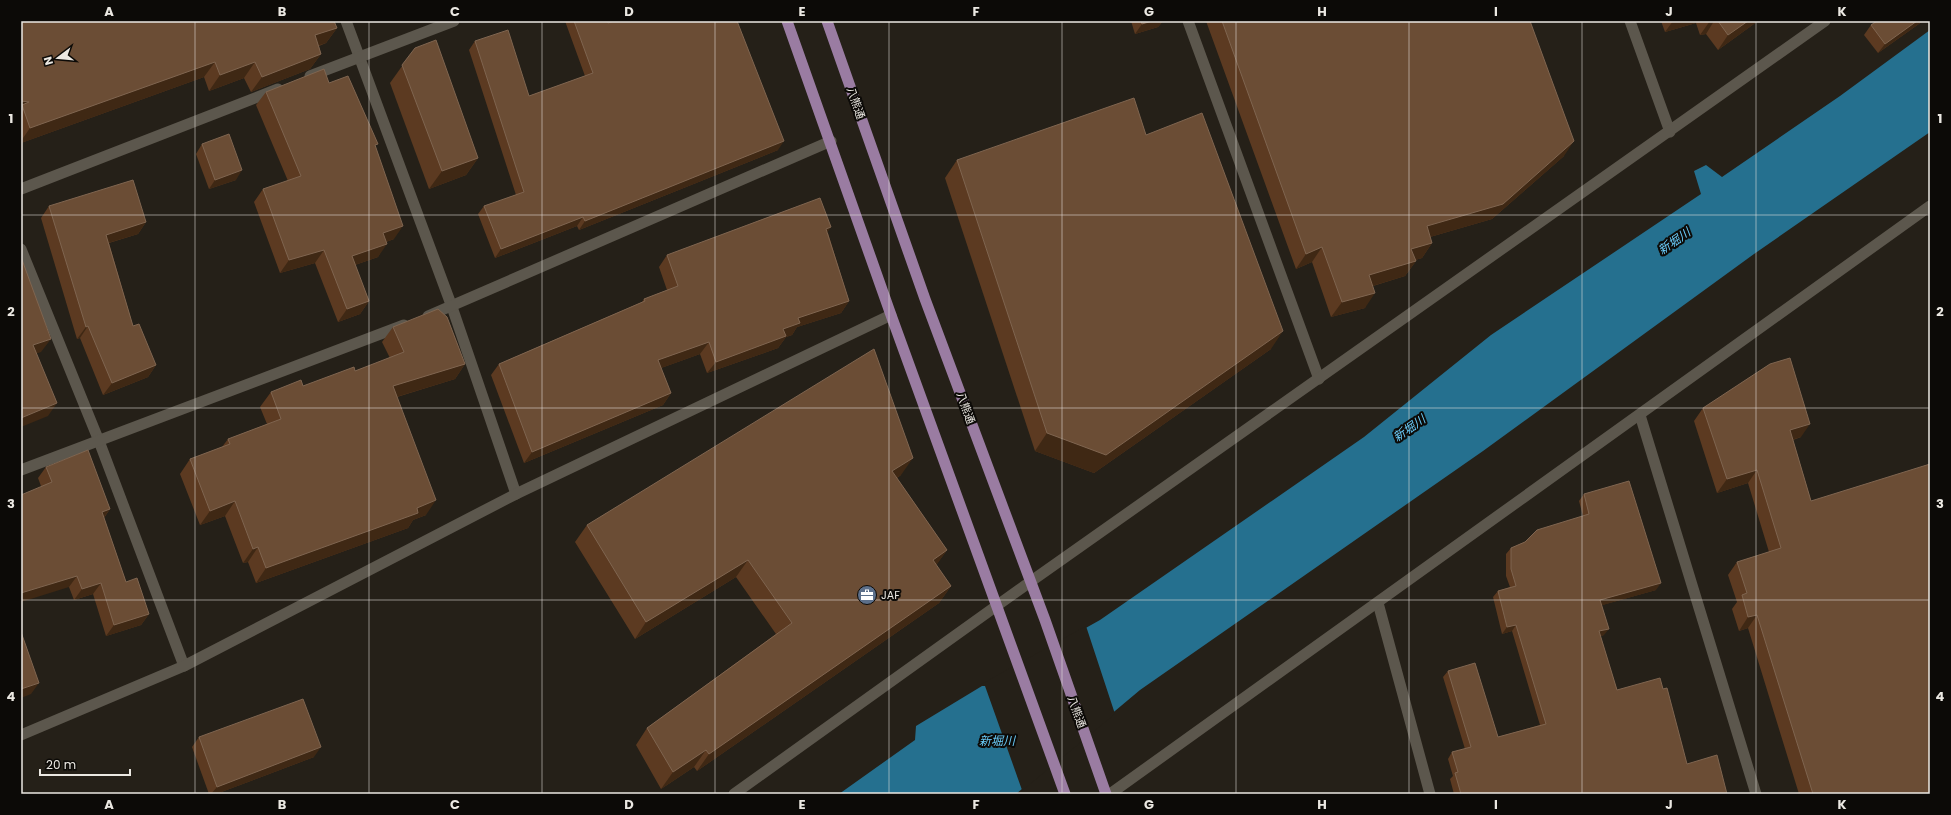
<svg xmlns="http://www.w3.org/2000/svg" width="1951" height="815" font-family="Poppins,'Noto Sans JP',sans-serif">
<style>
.water{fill:#25708f}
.pier{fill:#252018}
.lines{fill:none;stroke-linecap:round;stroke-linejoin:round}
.minor{stroke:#5c574d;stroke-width:11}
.tertiary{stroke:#5c574d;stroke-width:11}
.primary{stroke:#9a7ca2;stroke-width:11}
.wall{fill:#5c3a21}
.shaded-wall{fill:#3f2814}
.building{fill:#6b4d35;stroke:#7f6550}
.grid{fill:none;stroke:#ebe8e2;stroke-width:1;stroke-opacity:0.55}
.labels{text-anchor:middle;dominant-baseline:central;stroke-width:4;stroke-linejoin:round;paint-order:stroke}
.street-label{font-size:11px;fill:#ebe8e2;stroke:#0c0a07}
.poi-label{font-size:11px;fill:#ebe8e2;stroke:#0c0a07;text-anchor:start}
.water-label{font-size:12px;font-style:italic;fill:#6acbf8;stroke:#0c0a07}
.neatline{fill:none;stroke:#ebe8e2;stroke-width:1.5}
.grid-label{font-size:13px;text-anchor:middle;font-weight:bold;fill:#ebe8e2}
</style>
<rect width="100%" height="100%" fill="#252018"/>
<path class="water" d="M1930 30V132L1754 254 1483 451 1140 690 1016 794H839L915 740 916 726 982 686 1100 620 1364 437 1491 335 1701 194 1694 171 1706 165 1722 177 1840 96Z"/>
<path class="pier" d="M1086 626 1115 714 1018 794 1022 790 985 686H981L980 685Z"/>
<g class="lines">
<g class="minor">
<path d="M346 21 452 307 516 494"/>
<path d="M1188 21 1319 379"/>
<path d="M1630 21 1670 132"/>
<path d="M310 76 454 21"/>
<path d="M21 189 278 89"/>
<path d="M21 249 99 441 184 666"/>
<path d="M428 316 831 141"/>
<path d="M1640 415 1756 794"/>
<path d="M21 470 404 325"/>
<path d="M1378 603 1430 794"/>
</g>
<g class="tertiary">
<path d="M21 735 184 666 516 494 891 315"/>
<path d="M734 794 1030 582 1825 21"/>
<path d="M1110 794 1930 206"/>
</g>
<g class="primary">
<path d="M787 21 891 315 1065 794"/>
<path d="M827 21 925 299 1045 620 1106 794"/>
</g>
</g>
<g class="wall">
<path d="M21 21 337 28 326 43 319 46 321 54 310 69 251 92 244 78 209 91 204 77 21 143Z"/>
<path d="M565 21H608V23L778 150 579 230 577 226 495 258 478 214 484 206 516 195 469 50 475 41 529 96 585 76Z"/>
<path d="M1131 21H1163L1158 27 1135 34Z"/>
<path d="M1206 21H1530L1564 156 1492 219 1430 237 1432 243 1422 258 1415 260 1416 261 1405 276 1373 286 1365 308 1331 317 1312 262 1296 269Z"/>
<path d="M1661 21H1758L1718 50 1706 34 1700 35 1696 23 1665 32Z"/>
<path d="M1877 21H1923L1878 53 1864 35 1871 25Z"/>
<path d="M415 48 478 158 466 175 429 189 390 83Z"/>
<path d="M329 83 375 147 394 239 386 242 378 257 355 265 369 301 360 314 338 322 315 263 280 273 254 202 263 189 288 181 256 105 266 92Z"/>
<path d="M1146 135 1271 349 1094 473 1035 451 945 178 957 160Z"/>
<path d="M202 144 236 180 209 189 196 154Z"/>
<path d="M49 206 146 222 138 234 109 243 133 326 156 365 148 377 103 395 80 338 77 339 41 218Z"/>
<path d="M828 233 849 301 841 313 797 327 792 335 786 337 778 348 707 373 700 354 661 368 671 393 663 405 524 463 491 375 499 364 642 302 644 299 667 290 659 267 667 255Z"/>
<path d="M393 327 465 364 455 379 397 397 426 515 413 520 408 528 256 583 248 562 243 563 225 516 200 525 180 474 190 459 222 447 228 439 267 424 260 407 271 392 303 386 355 371 390 358 382 342Z"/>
<path d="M1703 408 1801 437 1793 440 1811 501 1930 794H1799L1748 628 1739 631 1732 609 1737 602 1728 575 1737 562 1769 552 1748 483 1717 493 1694 421Z"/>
<path d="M46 467 110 509 104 518 126 582 149 614 141 625 106 636 93 594 74 600 69 587 41 486 38 478Z"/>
<path d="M901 475 897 478 947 550 936 565 951 586 939 603 697 771 694 767 661 789 636 745 647 728 776 634 736 577 635 639 575 542 587 525Z"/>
<path d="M1584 494 1656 590 1602 605 1604 635 1600 636 1617 690 1687 764 1727 794H1454L1450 779 1453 776 1448 759 1452 752 1465 749 1443 677 1448 671 1498 737 1540 725 1512 631 1502 634 1493 597 1498 591 1510 587 1506 576V554L1511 548 1583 516 1579 501Z"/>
<path d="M199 737 314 757 216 794H209L192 747Z"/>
</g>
<g class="shaded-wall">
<path d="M1152 21H1163L1158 27 1135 34 1142 24Z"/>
<path d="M1673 21H1697L1696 23 1665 32Z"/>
<path d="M1710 21H1714L1706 34 1700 35Z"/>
<path d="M1748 21H1758L1718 50 1728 35Z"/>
<path d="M1917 21H1923L1878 53 1885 44Z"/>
<path d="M337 28 326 43 304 50 315 35Z"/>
<path d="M321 54 310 69 251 92 262 77Z"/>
<path d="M215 62 204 77 21 143V141L30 128Z"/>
<path d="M255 62 244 78 209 91 220 75Z"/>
<path d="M21 101 29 102 22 105 21 106Z"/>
<path d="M784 141 778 150 579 230 585 221Z"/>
<path d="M1574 141 1564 156 1492 219 1416 241 1427 226Z"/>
<path d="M478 158 466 175 429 189 442 171Z"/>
<path d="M242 170 236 180 209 189 215 180Z"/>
<path d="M583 217 577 226 495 258 501 249Z"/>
<path d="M146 222 138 234 98 246 106 235Z"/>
<path d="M403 226 394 239 374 246 383 233Z"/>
<path d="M831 227 823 239 826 229Z"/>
<path d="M1432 243 1422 258 1401 264 1411 249Z"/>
<path d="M387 244 378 257 343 269 352 256Z"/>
<path d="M1322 247 1312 262 1296 269 1306 254Z"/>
<path d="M324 250 315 263 280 273 289 260Z"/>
<path d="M1416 261 1405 276 1359 290 1369 275Z"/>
<path d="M1375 293 1365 308 1331 317 1342 302Z"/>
<path d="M369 301 360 314 338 322 347 309Z"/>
<path d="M849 301 841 313 797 327 792 335 786 337 778 348 707 373 716 362 783 329 798 318Z"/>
<path d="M88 326 80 338 77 339 86 327Z"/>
<path d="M1283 331 1271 349 1094 473 1035 451 1047 433Z"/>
<path d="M51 339 41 352 24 358 33 345Z"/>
<path d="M709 342 700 354 650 372 658 360Z"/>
<path d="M465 364 455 379 383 401 393 386Z"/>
<path d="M156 365 148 377 103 395 112 383Z"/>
<path d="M671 393 663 405 524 463 532 452Z"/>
<path d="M57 403 48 416 21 427V418Z"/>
<path d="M1810 424 1801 437 1781 443 1790 430Z"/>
<path d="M913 458 901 475 880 488 892 471Z"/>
<path d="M1757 470 1748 483 1717 493 1727 479Z"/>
<path d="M436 500 426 515 413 520 408 528 256 583 266 568Z"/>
<path d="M235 501 225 516 200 525 210 511Z"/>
<path d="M110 509 102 520V512Z"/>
<path d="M258 547 248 562 243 563 253 549Z"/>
<path d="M947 550 935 567 933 560Z"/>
<path d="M748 560 736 577 635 639 646 622Z"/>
<path d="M77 576 69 587 21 602V593Z"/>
<path d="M101 583 93 594 74 600 82 589Z"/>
<path d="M1661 583 1656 590 1596 607 1600 600Z"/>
<path d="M951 586 939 603 697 771 709 754Z"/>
<path d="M149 614 141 625 106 636 114 625Z"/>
<path d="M1757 615 1748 628 1739 631 1748 617Z"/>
<path d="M1516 625 1512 631 1502 634 1507 627Z"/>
<path d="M1609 629 1604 635 1594 638 1599 631Z"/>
<path d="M39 683 31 694 21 698V689Z"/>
<path d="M321 747 314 757 216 794H211L217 787Z"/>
<path d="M706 750 694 767 661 789 673 772Z"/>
<path d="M1930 792V794H1923Z"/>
</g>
<g class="building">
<path d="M21 21H334L337 28 315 35 321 54 262 77 255 62 220 75 215 62 30 128 22 105 29 102 21 101Z"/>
<path d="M574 21H608V23L614 21H737L784 141 585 221 583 217 501 249 484 206 524 192 475 41 508 30 529 96 593 73Z"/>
<path d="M1141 21H1152L1142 24Z"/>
<path d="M1222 21H1530L1574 141 1503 204 1427 226 1432 243 1411 249 1416 261 1369 275 1375 293 1342 302 1322 247 1306 254Z"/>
<path d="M1718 21H1748L1728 35Z"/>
<path d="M1877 21H1917L1885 44 1871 25Z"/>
<path d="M436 40 478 158 442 171 402 65 415 48Z"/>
<path d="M324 69 329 83 348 76 378 144 375 145 403 226 383 233 387 244 352 256 369 301 347 309 324 250 289 260 263 189 301 176 266 92Z"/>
<path d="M1134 98 1146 135 1202 113 1283 331 1106 455 1047 433 957 160Z"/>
<path d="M229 134 242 170 215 180 202 144Z"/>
<path d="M133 180 146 222 106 235 133 326 139 324 156 365 112 383 88 326 86 327 49 206Z"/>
<path d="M820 198 831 227 826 229 849 301 798 318 800 323 783 329 786 336 716 362 709 342 658 360 671 393 532 452 499 364 645 301 644 299 678 286 667 255Z"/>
<path d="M21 257 51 339 33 345 57 403 21 418Z"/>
<path d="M438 309 447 317 465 364 393 386 436 500 417 508 418 513 266 568 258 547 253 549 235 501 210 511 190 459 230 444 228 439 281 419 271 392 301 380 303 386 354 367 355 371 404 352 393 327Z"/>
<path d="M874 349 913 458 892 471 947 550 933 560 951 586 709 754 706 750 673 772 647 728 792 623 748 560 646 622 587 525Z"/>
<path d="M1790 358 1810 424 1790 430 1811 501 1930 464V792L1923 794H1813L1757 615 1748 617 1742 595 1747 593 1737 562 1781 548 1757 470 1727 479 1703 408 1770 364Z"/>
<path d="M88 450 110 509 102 512 126 582 137 578 149 614 114 625 101 583 82 589 77 576 21 593V495L52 482 46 467Z"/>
<path d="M1629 481 1661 583 1600 600 1609 629 1599 631 1617 690 1660 678 1663 689 1667 688 1687 764 1717 755 1727 794H1461L1455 773 1458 772 1452 752 1471 747 1448 671 1475 663 1498 737 1546 724 1516 625 1507 627 1498 591 1516 586 1511 569V548L1525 542 1537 530 1589 514 1584 494Z"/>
<path d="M21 632 39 683 21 689Z"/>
<path d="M303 699 321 747 217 787 199 737Z"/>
</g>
<path class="grid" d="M195 21V794M369 21V794M542 21V794M715 21V794M889 21V794M1062 21V794M1236 21V794M1409 21V794M1582 21V794M1756 21V794M21 215H1930M21 408H1930M21 600H1930"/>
<defs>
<symbol id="office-disc" viewBox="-11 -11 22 22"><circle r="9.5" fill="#5c6f8a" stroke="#0c0a07"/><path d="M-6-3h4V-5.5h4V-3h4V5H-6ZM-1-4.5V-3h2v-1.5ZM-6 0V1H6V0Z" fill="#fff"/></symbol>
</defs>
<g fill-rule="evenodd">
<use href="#office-disc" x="856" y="584" width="22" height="22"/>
</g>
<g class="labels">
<g class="street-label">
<text transform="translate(856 103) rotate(71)">八熊通</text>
<text transform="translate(966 408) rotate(70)">八熊通</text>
<text transform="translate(1077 712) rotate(70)">八熊通</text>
</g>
<g class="poi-label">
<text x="881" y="595">JAF</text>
</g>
<g class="water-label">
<text transform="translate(1674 241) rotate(-35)">新堀川</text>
<text transform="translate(1409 428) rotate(-35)">新堀川</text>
<text x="997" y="740">新堀川</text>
</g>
</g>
<rect width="1951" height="815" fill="none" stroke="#0c0a07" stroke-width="44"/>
<g transform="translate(58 58) rotate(254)" stroke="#0c0a07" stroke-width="3" paint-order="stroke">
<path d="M0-3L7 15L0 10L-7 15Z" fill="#ebe8e2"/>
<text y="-6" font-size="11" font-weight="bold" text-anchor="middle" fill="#ebe8e2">N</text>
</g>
<path d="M40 769v6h90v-6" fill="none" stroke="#ebe8e2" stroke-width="2"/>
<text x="46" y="769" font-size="12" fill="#ebe8e2" stroke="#0c0a07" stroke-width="3" paint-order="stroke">20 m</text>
<rect x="22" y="22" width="1907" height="771" class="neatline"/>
<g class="grid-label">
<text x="109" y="16">A</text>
<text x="282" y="16">B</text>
<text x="455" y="16">C</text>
<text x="629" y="16">D</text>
<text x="802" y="16">E</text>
<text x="976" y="16">F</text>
<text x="1149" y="16">G</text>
<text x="1322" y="16">H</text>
<text x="1496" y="16">I</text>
<text x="1669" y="16">J</text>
<text x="1842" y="16">K</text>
<text x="11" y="123">1</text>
<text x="1940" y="123">1</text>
<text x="11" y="316">2</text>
<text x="1940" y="316">2</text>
<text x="11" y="508">3</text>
<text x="1940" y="508">3</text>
<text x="11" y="701">4</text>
<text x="1940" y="701">4</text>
<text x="109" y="809">A</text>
<text x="282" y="809">B</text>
<text x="455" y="809">C</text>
<text x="629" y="809">D</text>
<text x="802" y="809">E</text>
<text x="976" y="809">F</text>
<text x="1149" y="809">G</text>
<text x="1322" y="809">H</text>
<text x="1496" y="809">I</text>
<text x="1669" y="809">J</text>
<text x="1842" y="809">K</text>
</g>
</svg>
